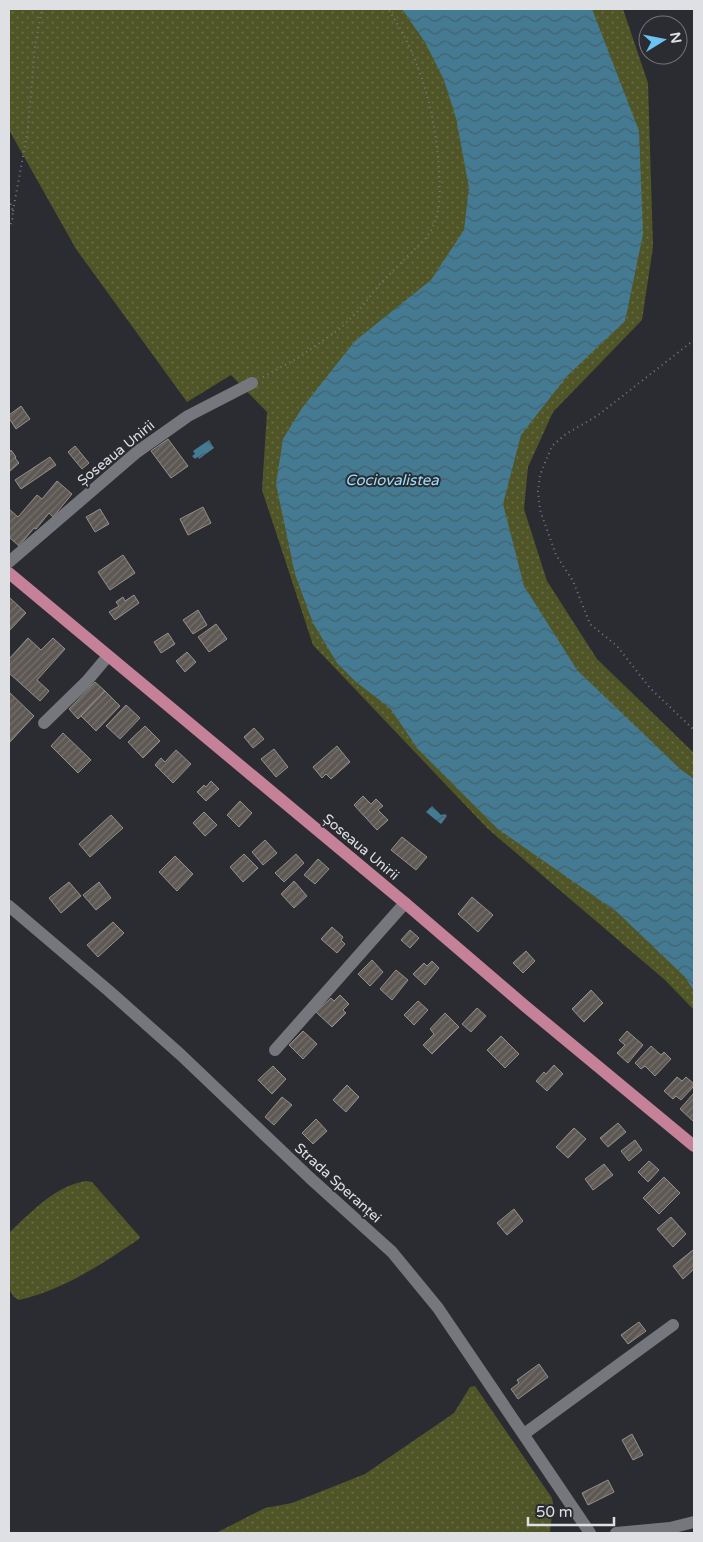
<svg xmlns="http://www.w3.org/2000/svg" width="703" height="1542" font-family="'Varela Round',sans-serif">
<style>
.grass{fill:url(#grass-dots)}
.water{fill:url(#water-waves)}
.building{fill:url(#building-hatch);stroke:#96908b}
.lines{fill:none;stroke-linecap:round;stroke-linejoin:round}
.path{stroke:#77787c;stroke-width:2;stroke-dasharray:1 4;stroke-linecap:butt}
.minor{stroke:#76777d;stroke-width:12}
.major{stroke:#c58198;stroke-width:12}
.labels{text-anchor:middle;dominant-baseline:central;stroke-width:4;stroke-linejoin:round;paint-order:stroke}
.street-label{font-size:14px;fill:#dfe0e3;stroke:#2b2c31}
.water-label{font-size:15px;font-style:italic;fill:#9cdffc;stroke:#2b2c31}
</style>
<defs>
<pattern id="grass-dots" width="8" height="8" patternUnits="userSpaceOnUse" patternTransform="scale(1.25)"><rect width="8" height="8" fill="#4f5527"/><path d="M2 2h.1M6 6h.1" fill="none" stroke="#686d46" stroke-width="1.8" stroke-linecap="round"/></pattern>
<pattern id="water-waves" width="16" height="10" patternUnits="userSpaceOnUse" patternTransform="scale(1.25)"><rect width="16" height="10" fill="#447b93"/><path d="M0 5q4-4 8 0t8 0" fill="none" stroke="#44626f"/></pattern>
<pattern id="building-hatch" width="6" height="6" patternUnits="userSpaceOnUse" patternTransform="scale(1.25)"><rect width="6" height="6" fill="#5d5853"/><path d="M-1 1l2-2M0 6l6-6M5 7l2-2" fill="none" stroke="#74706c"/></pattern>
</defs>
<rect width="100%" height="100%" fill="#2b2c31"/>
<g class="grass">
<path d="M9 9H623L648 83 653 247 642 320 553 412 528 467 524 509 547 581 597 659 694 753V1010L665 980 488 829 313 645 262 490 267 412 231 375 187 402 76 249 9 130Z"/>
<path d="M86 1181 92 1182 140 1237 139 1239C102 1264 63 1290 19 1300L14 1297 9 1289V1233C31 1212 55 1186 86 1181Z"/>
<path d="M475 1386 552 1498 553 1505 550 1533H216L265 1508 292 1503 365 1474 454 1413 470 1387Z"/>
</g>
<g class="water">
<path d="M402 9H592L639 131 643 234 625 321 567 376 521 435 503 504 524 586 577 670 680 769 694 779V991L685 977 617 912 498 829 418 749 390 708 356 682 337 663 313 623 295 574 276 484 283 439 302 408 355 341 431 280 464 230 469 188 456 118 444 80 425 42Z"/>
<path d="M209 440 214 448 199 459 198 457 195 459 192 456 195 454 193 451Z"/>
<path d="M432 806 441 815 445 814 447 816 441 824 426 812Z"/>
</g>
<g class="building">
<path d="M21 406 30 419 16 429 9 418V415Z"/>
<path d="M168 439 188 466 171 478 151 451Z"/>
<path d="M75 446 89 463 82 469 68 452Z"/>
<path d="M11 450 16 457 15 458 19 463 9 472V451L10 452Z"/>
<path d="M50 457 56 465 21 489 15 480Z"/>
<path d="M57 481 72 494 53 517 49 513 36 529 34 528 19 546 9 537V509L18 517 37 495 42 499Z"/>
<path d="M203 507 211 523 188 535 180 519Z"/>
<path d="M100 509 109 524 95 532 86 517Z"/>
<path d="M123 555 135 573 110 590 98 572Z"/>
<path d="M134 595 139 603 115 620 109 612 119 606 116 602 123 597 125 601Z"/>
<path d="M9 597 26 613 9 631Z"/>
<path d="M198 610 207 625 193 634 183 620Z"/>
<path d="M216 624 227 639 209 652 198 637Z"/>
<path d="M168 633 175 644 161 653 154 642Z"/>
<path d="M28 638 41 650 53 638 65 649 37 680 49 691 40 701 9 673V659Z"/>
<path d="M187 652 196 662 185 672 176 661Z"/>
<path d="M95 682 105 691 78 719 69 709Z"/>
<path d="M105 691 120 706 96 731 81 716Z"/>
<path d="M9 692 34 716 9 743Z"/>
<path d="M126 705 140 718 120 739 106 726Z"/>
<path d="M145 726 160 741 143 758 128 742Z"/>
<path d="M254 728 264 739 253 748 244 737Z"/>
<path d="M63 733 91 760 78 773 51 746Z"/>
<path d="M337 746 350 762 331 779 326 774 322 778 313 767Z"/>
<path d="M274 749 288 767 276 777 261 759Z"/>
<path d="M176 750 191 764 173 783 155 765 161 758 165 762Z"/>
<path d="M211 781 219 789 206 801 197 792 204 785 206 787Z"/>
<path d="M363 796 371 804 376 799 383 806 378 810 388 820 377 830 354 805Z"/>
<path d="M240 801 252 813 239 827 227 815Z"/>
<path d="M204 812 217 825 205 836 193 823Z"/>
<path d="M111 815 123 828 90 857 79 844Z"/>
<path d="M402 837 427 857 416 870 391 850Z"/>
<path d="M265 840 277 853 263 865 252 852Z"/>
<path d="M244 854 258 868 243 882 230 867Z"/>
<path d="M296 854 304 863 284 882 275 873Z"/>
<path d="M175 856 193 874 177 891 159 872Z"/>
<path d="M318 859 329 869 315 884 304 875Z"/>
<path d="M294 881 307 896 294 908 281 894Z"/>
<path d="M69 882 81 896 61 913 49 898Z"/>
<path d="M99 882 111 898 96 910 83 895Z"/>
<path d="M472 897 493 915 478 932 458 914Z"/>
<path d="M113 922 124 933 98 957 87 945Z"/>
<path d="M332 927 343 937 341 940 345 944 337 953 321 939Z"/>
<path d="M410 930 419 938 410 948 401 940Z"/>
<path d="M526 951 535 961 523 973 513 963Z"/>
<path d="M372 960 383 972 370 986 358 974Z"/>
<path d="M432 961 439 968 425 985 413 974 424 963 427 966Z"/>
<path d="M396 970 408 980 392 1000 380 989Z"/>
<path d="M591 990 603 1003 584 1022 572 1009Z"/>
<path d="M340 995 349 1004 343 1010 346 1013 332 1027 316 1012 331 998 334 1001Z"/>
<path d="M418 1001 428 1010 414 1025 404 1015Z"/>
<path d="M477 1008 486 1016 471 1032 462 1024Z"/>
<path d="M445 1013 459 1027 432 1054 423 1045 434 1034 430 1029Z"/>
<path d="M303 1031 317 1044 303 1059 289 1045Z"/>
<path d="M627 1031 643 1045 628 1063 617 1053 625 1045 619 1040Z"/>
<path d="M501 1036 519 1054 505 1068 487 1050Z"/>
<path d="M651 1046 661 1055 664 1052 671 1059 655 1076 645 1066 641 1069 635 1063Z"/>
<path d="M554 1065 563 1074 547 1091 536 1081 544 1072 546 1074Z"/>
<path d="M273 1066 286 1079 272 1094 258 1080Z"/>
<path d="M677 1077 682 1081 686 1077 694 1084V1086L681 1100 676 1096 673 1099 664 1091Z"/>
<path d="M347 1085 359 1097 346 1112 333 1100Z"/>
<path d="M694 1093V1120L693 1121 680 1109Z"/>
<path d="M282 1097 292 1105 274 1125 265 1117Z"/>
<path d="M316 1119 327 1131 313 1144 302 1133Z"/>
<path d="M618 1123 626 1132 608 1147 600 1138Z"/>
<path d="M574 1128 586 1139 568 1158 556 1147Z"/>
<path d="M635 1140 642 1150 629 1161 621 1151Z"/>
<path d="M649 1161 659 1170 648 1182 638 1172Z"/>
<path d="M604 1164 613 1175 593 1190 585 1179Z"/>
<path d="M664 1177 680 1193 659 1214 643 1198Z"/>
<path d="M514 1209 523 1221 507 1235 497 1223Z"/>
<path d="M671 1217 686 1234 673 1247 657 1229Z"/>
<path d="M693 1250 694 1252V1269L683 1279 673 1266Z"/>
<path d="M639 1322 646 1331 628 1344 621 1335Z"/>
<path d="M539 1364 548 1377 518 1399 511 1389 519 1383 517 1380Z"/>
<path d="M632 1434 643 1455 633 1460 622 1440Z"/>
<path d="M608 1480 614 1492 588 1505 582 1493Z"/>
</g>
<g class="lines">
<g class="path">
<path d="M9 199C13 209 15 217 9 227"/>
<path d="M13 211 28 129 35 46 42 9"/>
<path d="M694 340 597 416 566 434 552 446 540 475 538 491 540 510 556 555 573 581 590 624 617 646 650 688 694 730"/>
<path d="M263 377 298 358 341 328 361 308 379 285 426 238C442 217 440 193 439 168 435 112 420 56 388 9"/>
</g>
<g class="minor">
<path d="M9 562 137 452 188 416 252 383"/>
<path d="M44 723 87 681 108 656"/>
<path d="M9 906 109 991 181 1055 310 1178 392 1252 438 1308 590 1533"/>
<path d="M275 1050 405 903"/>
<path d="M524 1434 673 1325"/>
<path d="M616 1533 670 1528 694 1522"/>
</g>
<path class="major" d="M9 573 405 903 525 1006 694 1146"/>
</g>
<g class="labels">
<g class="street-label">
<text transform="translate(116 453) rotate(-39)">Șoseaua Unirii</text>
<text transform="translate(361 847) rotate(40)">Șoseaua Unirii</text>
<text transform="translate(338 1183) rotate(42)">Strada Speranței</text>
</g>
<g class="water-label">
<text x="392" y="480">Cociovalistea</text>
</g>
</g>
<rect width="703" height="1542" fill="none" stroke="#dfe0e3" stroke-width="20"/>
<g transform="translate(663 40) rotate(80)"><circle r="24" fill="#2b2c31" stroke="#737478"/>
<path d="M0-4L9 19L0 12L-9 19Z" fill="#6ac3f1"/>
<text y="-8" font-size="14" font-weight="bold" text-anchor="middle" fill="#dfe0e3">N</text>
</g>
<path d="M528 1517v8h86v-8" fill="none" stroke="#dfe0e3" stroke-width="2.5"/>
<text x="536" y="1517" font-size="15" fill="#dfe0e3" stroke="#2b2c31" stroke-width="4" paint-order="stroke">50 m</text>
</svg>
